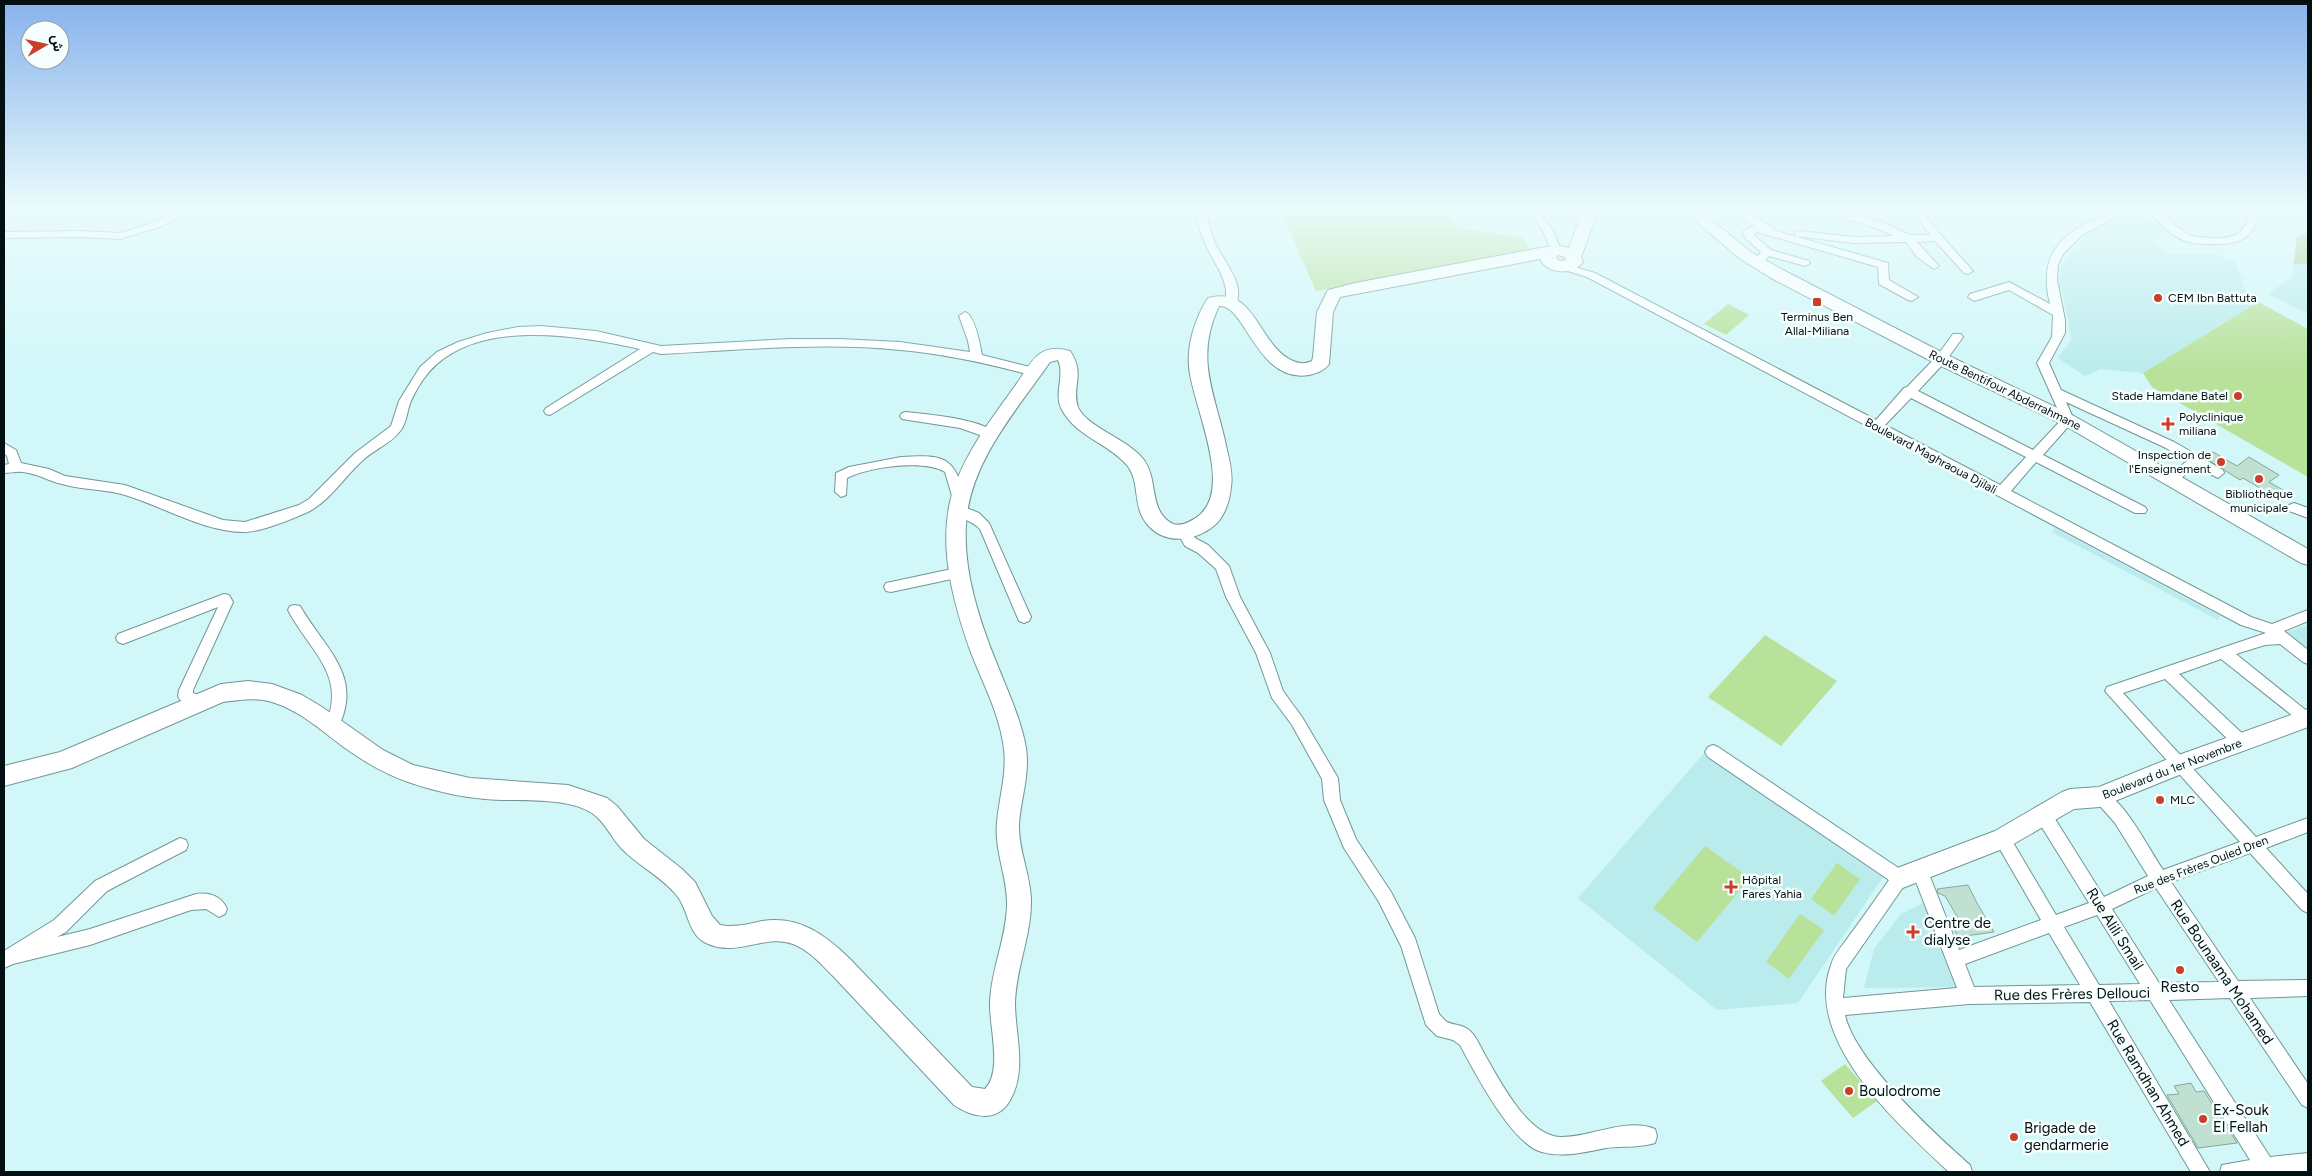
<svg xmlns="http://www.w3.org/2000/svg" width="2312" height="1176" font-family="Figtree,Vazirmatn,sans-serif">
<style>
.built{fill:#baebed}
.green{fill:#b8e199}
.forest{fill:#9ecd79}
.building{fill:#c0e1d2;stroke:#88a79a}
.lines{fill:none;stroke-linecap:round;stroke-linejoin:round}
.street-casing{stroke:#729697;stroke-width:2}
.secondary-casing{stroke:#729697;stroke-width:2}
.street{fill:#fff;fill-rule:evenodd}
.secondary{fill:#fff;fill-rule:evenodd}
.poi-dot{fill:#cb3f2a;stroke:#f6fefe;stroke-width:2}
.labels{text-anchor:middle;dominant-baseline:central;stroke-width:5;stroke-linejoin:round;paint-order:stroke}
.poi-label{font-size:12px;fill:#031011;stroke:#f6fefe;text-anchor:start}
.street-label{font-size:12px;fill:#031011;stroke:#f6fefe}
.near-poi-label{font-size:15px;fill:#031011;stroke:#f6fefe;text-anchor:start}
.near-street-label{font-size:15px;fill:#031011;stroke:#f6fefe}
</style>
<rect width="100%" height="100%" fill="#d1f7f9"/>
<g class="built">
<path d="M2139 216 2169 232 2152 240 2165 254 2184 255 2211 253 2235 262 2247 294 2258 302 2143 373 2100 369 2085 376 2058 358 2071 340 2065 303 2059 284 2061 267 2087 234 2121 218Z"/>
<path d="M2308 232V314L2268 294 2292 277 2297 237Z"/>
<path d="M2055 528 2220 616 2218 620 2052 532Z"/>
<path d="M2308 625V652L2284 633Z"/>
<path d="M1705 752 1805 823 1838 839 1835 844 1883 877 1798 1003 1717 1010 1578 898Z"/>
<path d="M1927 901 1960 987 1864 988 1874 949 1901 914Z"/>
</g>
<g class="green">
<path d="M1279 207H1443L1455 227 1524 238 1530 249 1316 291Z"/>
<path d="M2258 302 2308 329V477L2152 387 2143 373Z"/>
<path d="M1728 304 1749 315 1726 335 1704 324Z"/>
<path d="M1765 635 1837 681 1781 746 1708 697Z"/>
<path d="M1705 846 1750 878 1697 942 1653 908Z"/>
<path d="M1837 863 1860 879 1834 916 1811 899Z"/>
<path d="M1800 914 1824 930 1789 979 1766 962Z"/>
<path d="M1845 1064 1877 1101 1853 1118 1821 1081Z"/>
</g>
<path class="forest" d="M2308 232V264H2294L2297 237Z"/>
<g class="building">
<path d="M2213 452 2237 466 2249 457 2279 475 2269 482 2290 494 2281 501 2243 478 2240 480 2205 458Z"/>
<path d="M1968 885 1977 903 1994 932 1958 937 1949 919 1958 918 1945 896 1938 893 1937 889Z"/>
<path d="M2191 1083 2196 1092 2204 1091 2237 1143 2198 1148 2167 1095 2179 1094 2174 1086Z"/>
</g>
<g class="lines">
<defs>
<g id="street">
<path d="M183 207H196L163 226 120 239 80 237 4 238V232L80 231 120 233 155 222Z"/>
<path d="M1194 207H1204C1207 218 1210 230 1214 241 1222 260 1247 284 1235 306L1231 307 1225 303C1231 280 1212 262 1204 241 1199 230 1197 218 1194 207Z"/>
<path d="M1526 207H1536L1553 231 1561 250 1560 252H1552L1543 231Z"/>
<path d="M1704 207H1714L1707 222 1703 223 1698 220Z"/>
<path d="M1725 207H1737L1774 228 1773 230 1888 263 1889 280 1918 297 1912 301 1908 300 1879 284 1878 267 1757 232 1754 235 1771 250 1809 261 1810 263 1805 266 1769 256 1761 265H1753L1752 263 1761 252 1745 238 1743 232 1754 226Z"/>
<path d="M1800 207H1822L1853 213 1882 222 1910 235H1930L1909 207H1919L1940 234 1973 271 1968 274 1964 273 1935 241 1917 242 1939 266 1934 269 1917 257 1906 242 1854 243 1795 236V232L1799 231 1854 237 1894 236C1865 222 1836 216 1805 210Z"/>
<path d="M2122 207H2136L2082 235 2063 254 2058 265 2057 280 2065 320V333L2049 363 2061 390 2174 442 2223 470 2224 473 2218 478 2194 465 2177 483H2167L2166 480 2167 477 2187 461 2166 448 2066 402 2074 420 2043 455 2145 507 2147 510 2145 513H2135L2036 462 2011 491 2251 617 2272 624 2308 610V621L2284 631 2308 650V664L2303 662 2280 644 2265 645 2236 654 2308 712V726L2303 724 2221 659 2179 674 2246 737 2249 742 2246 747 2241 748 2236 747 2165 679 2123 693 2256 837 2308 818V832L2266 848 2308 894V913L2302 910 2250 853 2171 882 2238 981 2308 980V996L2250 998 2308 1084V1108L2302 1105 2230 998 2169 1000 2270 1157 2308 1153V1171L2220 1172 2222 1165 2250 1160 2150 1000 2109 1001 2210 1172H2191L2090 1002 1969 1004 1845 1015C1855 1061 1934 1133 1970 1165L1972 1172H1949C1900 1126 1803 1041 1831 965 1834 954 1843 945 1849 936 1863 917 1876 899 1889 880L1708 757 1705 752 1708 747 1713 745 1718 747 1906 873 1908 878 1906 883 1846 969 1843 998 1957 988 1911 869 1913 864 1919 862 1925 864 1959 950 2041 920 1994 839 1996 834 2002 832 2008 834 2056 915 2089 903 2038 821 2036 816 2038 811 2044 809 2050 811 2104 897 2148 876 2115 823 2092 797 2094 792 2100 790C2125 799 2148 848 2163 870L2240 842 2105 691 2107 687 2266 633 2241 625 1587 277 1561 269 1560 267 1565 264 1595 273 1876 420 1904 388 1907 387 1937 356 1953 334H1961L1963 337 1945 362 1918 391 2033 450 2062 419 2037 363 2052 337 2053 315 2009 290 1974 301 1968 297 1970 294 2009 282 2050 304C2035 243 2073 228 2122 207ZM1911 398 2026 457 2000 485 1885 425ZM2156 888 2219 982 2159 983 2112 909ZM2097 915 2140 984 2099 985 2064 927ZM2049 933 2080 985 1974 987 1965 964Z"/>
<path d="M2146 207H2157C2166 216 2175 226 2186 233 2194 238 2202 237 2212 238 2239 239 2245 232 2252 207H2262C2253 239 2242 245 2210 244 2201 244 2191 244 2183 240 2169 234 2155 219 2146 207Z"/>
<path d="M965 312C975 315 980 344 982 355L1038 369 1040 372 1038 375 1034 376C990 364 946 354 900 350 821 342 740 350 661 354L653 352 550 415 546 414 544 411 546 408 640 349C578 335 477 318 429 372 422 380 415 392 411 401 407 410 407 422 401 430 392 443 375 449 363 460 345 476 330 501 308 512 292 519 261 532 244 532 204 532 162 506 125 495 105 489 82 490 62 484 48 481 37 473 22 472 17 471 10 473 4 473V465L9 464 7 456 4 453V443L16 450 21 463 49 469 65 476 125 485 223 520 245 522 299 505 309 499 355 453 391 426 399 401 420 367 437 352 458 342 487 333 518 327 541 326 596 331 661 346 791 339H840L900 342 970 352 968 341 959 316Z"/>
<path d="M906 412C925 414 986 419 997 435L991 439 960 428 902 419 900 416 902 413Z"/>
<path d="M901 457C949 454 954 458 967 503L964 507 979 513 989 523 1031 617 1029 621 1024 623 1019 621 980 529C972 520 958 519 952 510L955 506 945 472C924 459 869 467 847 478L846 495 841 497 835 492 836 473 849 467Z"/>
<path d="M2294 503 2308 508V518L2289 511 2287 508 2289 505Z"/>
<path d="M1184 527 1189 528 1195 538 1208 545 1229 566 1240 597 1270 653 1283 691 1302 717 1338 778 1340 800 1356 839 1391 892 1415 938 1439 1014C1441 1016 1445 1021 1447 1022 1456 1026 1464 1024 1471 1032 1477 1038 1481 1048 1485 1055 1500 1081 1527 1135 1560 1137 1590 1138 1625 1117 1655 1129L1657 1136 1655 1143C1640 1148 1621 1146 1606 1148 1585 1152 1563 1158 1542 1152 1512 1145 1474 1071 1460 1045L1453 1040 1437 1036 1426 1025 1401 946 1379 902 1344 848 1324 800 1322 779 1292 725 1272 698 1256 653 1226 597 1216 569 1198 553 1185 546 1177 532 1179 528Z"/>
<path d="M961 567 966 568 968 572 966 576 891 592 886 591 884 587 886 583 891 582Z"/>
<path d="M224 594 229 595 233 602 193 690V693L205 698 207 702 205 706 200 708 180 700 178 696 179 690 218 607 123 644 118 642 116 638 118 634Z"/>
<path d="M295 605 300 606C325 649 364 676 338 728L333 730 328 728 326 724C347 674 309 651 288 610L290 606Z"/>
<path d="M180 838 186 840 188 845 186 850 107 891 66 932 57 937 90 929 196 894C209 892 222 896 227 909L225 914 219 917 206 909 191 910 90 945 13 964 4 968V951L54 920 95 881Z"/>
</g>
<g id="secondary">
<path d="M1580 207H1596L1597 214 1581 257 1583 262C1573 276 1547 274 1540 259L1340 297 1333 312 1329 364C1324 371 1317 373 1309 375 1257 384 1245 303 1219 306 1193 361 1217 397 1227 450 1230 462 1233 475 1231 487 1230 500 1225 516 1215 525 1195 542 1164 545 1147 524 1131 505 1142 479 1124 462 1105 442 1074 435 1061 408 1054 393 1065 375 1058 360L1050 362C1016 411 969 463 966 525 963 572 980 622 997 664 1008 692 1021 719 1026 748 1030 774 1021 798 1019 824 1018 849 1030 873 1031 899 1032 934 1016 967 1015 1003 1015 1036 1028 1071 1009 1102 996 1123 971 1117 954 1105L834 977C822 965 809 950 793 944 764 933 736 959 704 942 689 934 688 911 678 897 663 877 638 866 621 848 611 837 605 822 592 813 566 796 515 802 485 799 460 797 435 791 411 783 387 775 366 763 345 748 322 731 299 710 272 702 256 697 240 700 223 702L72 768 4 786V766L60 752 221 684 248 681 272 684 302 695 322 707 383 750 413 765 470 778 568 785 607 798 617 806 644 839 682 869 695 882 712 916 720 925C734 928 748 924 762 921 799 915 826 935 851 960L972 1087 985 1089C1003 1070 989 1027 990 1002 991 970 1006 939 1007 906 1008 878 994 851 997 822 999 798 1007 774 1004 749 1000 714 982 682 970 650 954 604 939 551 950 502 960 459 990 421 1015 386 1032 363 1037 342 1070 351 1086 374 1071 387 1078 407 1086 427 1130 440 1144 460 1159 481 1148 511 1173 524 1182 526 1187 523 1194 519 1238 494 1192 405 1189 367 1187 344 1195 318 1208 298 1257 285 1257 345 1293 361 1300 364 1306 364 1312 361L1313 357 1317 312 1328 290 1355 283 1556 245 1569 248 1581 214ZM1558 255 1565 257 1566 260 1560 261 1556 258Z"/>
<path d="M1684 207H1700L1708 217 1751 252 1783 270 1947 355 2074 416 2308 549V565L2301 563 2062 424 1935 363 1771 278 1739 258 1698 223Z"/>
<path d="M2308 709V727L2189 771 2100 807 2074 809 2010 846 1900 889 1892 886 1888 878 1892 870 1995 831 2062 792 2070 789 2099 787 2173 757Z"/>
</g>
</defs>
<use href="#street" class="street-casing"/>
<use href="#secondary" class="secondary-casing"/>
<use href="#street" class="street"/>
<use href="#secondary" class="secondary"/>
</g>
<linearGradient id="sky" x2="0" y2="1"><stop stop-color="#87b2ec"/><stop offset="0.56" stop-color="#eafbfc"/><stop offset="1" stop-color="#eafbfc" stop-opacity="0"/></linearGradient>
<rect width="2312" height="372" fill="url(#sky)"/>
<g class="poi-dot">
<circle cx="2158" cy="298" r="5"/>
<rect x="1812" y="297" width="10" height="10" rx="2.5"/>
<circle cx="2238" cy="396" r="5"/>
<path d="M2165.5 416.5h5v5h5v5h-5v5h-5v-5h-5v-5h5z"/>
<circle cx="2221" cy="462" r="5"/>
<circle cx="2259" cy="479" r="5"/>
<circle cx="2160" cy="800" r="5"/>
<path d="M1728.5 879.5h5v5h5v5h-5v5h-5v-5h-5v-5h5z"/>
<path d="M1910.5 924.5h5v5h5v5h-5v5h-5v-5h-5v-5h5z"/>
<circle cx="2180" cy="970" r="5"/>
<circle cx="1849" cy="1091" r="5"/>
<circle cx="2203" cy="1119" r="5"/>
<circle cx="2014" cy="1137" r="5"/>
</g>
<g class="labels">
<g class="poi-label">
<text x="2168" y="298">CEM Ibn Battuta</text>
<text x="1817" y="317" text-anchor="middle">Terminus Ben<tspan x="1817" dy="14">Allal-Miliana</tspan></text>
<text x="2228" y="396" text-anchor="end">Stade Hamdane Batel</text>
<text x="2179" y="417">Polyclinique<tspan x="2179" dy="14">miliana</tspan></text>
<text x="2211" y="455" text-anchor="end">Inspection de<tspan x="2211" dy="14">l'Enseignement</tspan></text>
<text x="2259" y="494" text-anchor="middle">Bibliothèque<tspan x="2259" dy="14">municipale</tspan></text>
<text x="2170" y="800">MLC</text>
<text x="1742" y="880">Hôpital<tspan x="1742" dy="14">Fares Yahia</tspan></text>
</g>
<g class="street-label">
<text transform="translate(2005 390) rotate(26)">Route Bentifour Abderrahmane</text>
<text transform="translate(1931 456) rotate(28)">Boulevard Maghraoua Djilali</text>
<text transform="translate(2172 769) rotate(-21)">Boulevard du 1er Novembre</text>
<text transform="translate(2201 865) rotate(-21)">Rue des Frères Ouled Dren</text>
</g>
<g class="near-poi-label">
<text x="1924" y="923">Centre de<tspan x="1924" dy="17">dialyse</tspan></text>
<text x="2180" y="987" text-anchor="middle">Resto</text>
<text x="1859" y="1091">Boulodrome</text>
<text x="2213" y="1110">Ex-Souk<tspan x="2213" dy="17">El Fellah</tspan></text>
<text x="2024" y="1128">Brigade de<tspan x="2024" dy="17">gendarmerie</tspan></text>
</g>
<g class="near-street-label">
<text transform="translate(2115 929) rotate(58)">Rue Alili Smail</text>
<text transform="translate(2222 972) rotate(56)">Rue Bounaama Mohamed</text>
<text transform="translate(2072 994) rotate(-1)">Rue des Frères Dellouci</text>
<text transform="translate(2148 1083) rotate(59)">Rue Ramdhan Ahmed</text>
</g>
</g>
<rect width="2312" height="1176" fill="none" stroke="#031011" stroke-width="10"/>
<g transform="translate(45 45) rotate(81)"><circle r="24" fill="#f6fefe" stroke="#959f9f"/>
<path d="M0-4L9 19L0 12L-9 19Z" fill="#cb3f2a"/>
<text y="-8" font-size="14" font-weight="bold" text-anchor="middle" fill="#031011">ش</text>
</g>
</svg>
